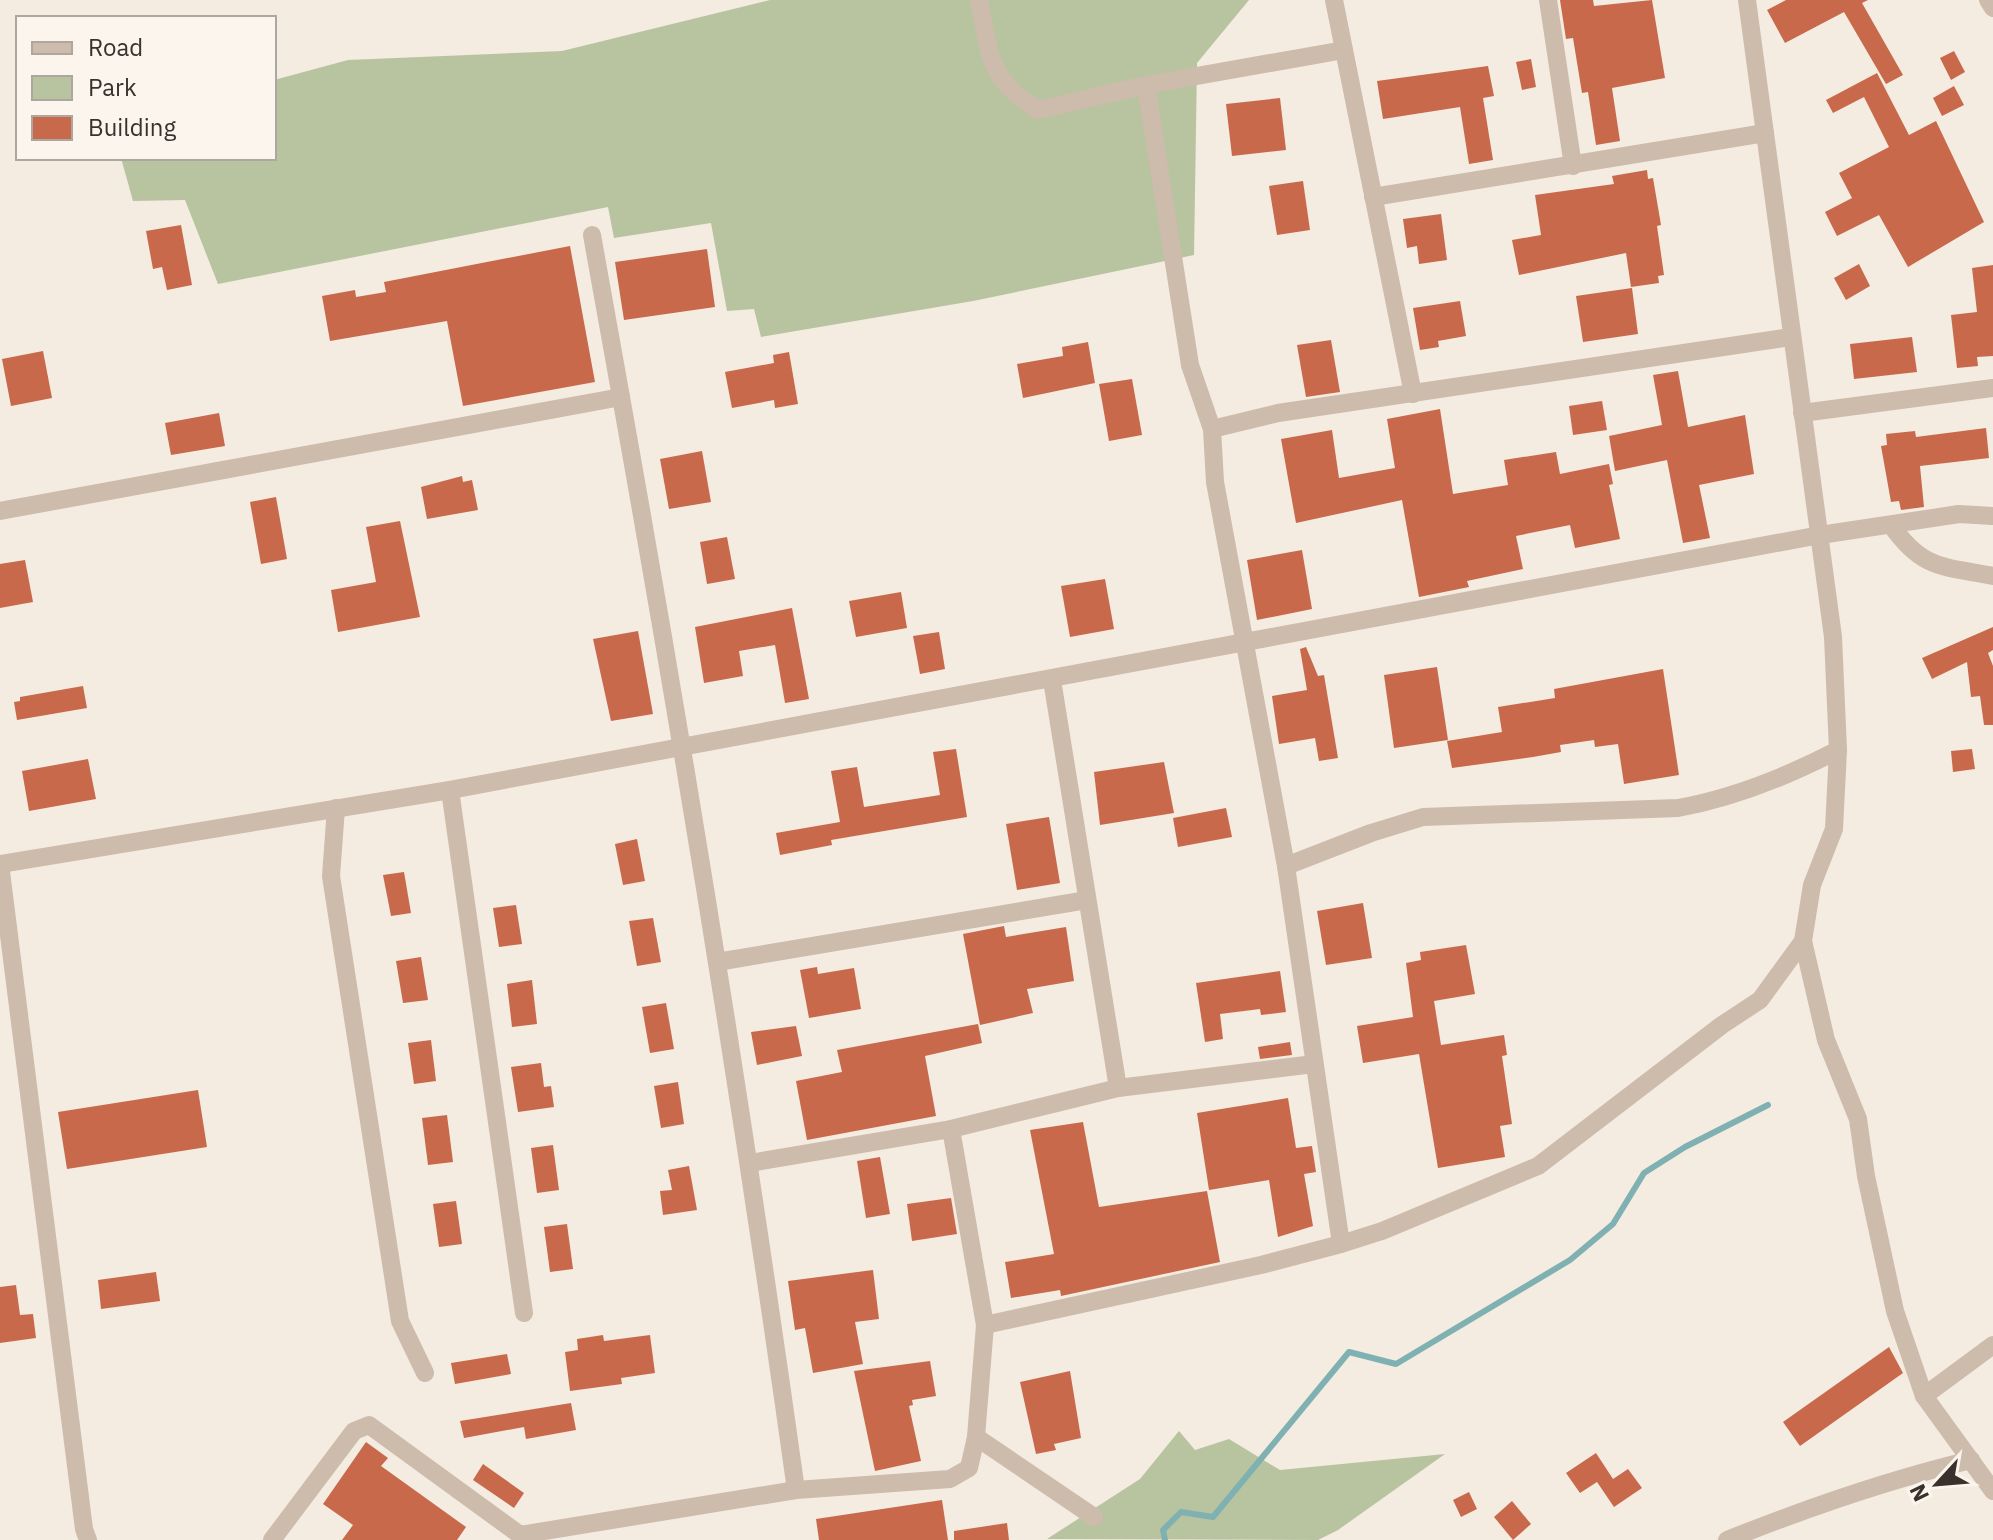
<svg xmlns="http://www.w3.org/2000/svg" width="1993" height="1540" font-family="'IBM Plex Sans',sans-serif">
<style>
.green{fill:#b8c4a0}
.lines{fill:none;stroke-linecap:round;stroke-linejoin:round}
.stream{stroke:#7fb0b2;stroke-width:6}
.building{fill:#c8694b}
.minor{stroke:#cdbbac;stroke-width:18}
</style>
<rect width="100%" height="100%" fill="#f4ebe1"/>
<g class="green">
<path d="M770 0H1249L1197 63 1194 255 973 301 761 337 754 309 727 311 711 223 614 238 608 207 218 284 185 200 133 201 121 158H274V80L348 60 562 51Z"/>
<path d="M1179 1431 1195 1450 1229 1439 1280 1470 1445 1454 1338 1530 1318 1540 1047 1539 1140 1479Z"/>
</g>
<g class="lines">
<path class="stream" d="M1165 1540 1163 1530 1181 1512 1213 1517 1349 1352 1396 1364 1570 1260 1613 1224 1644 1173 1685 1147 1768 1105"/>
</g>
<g class="building">
<path d="M1560 0H1593L1594 6 1652 0 1665 78 1612 88 1620 141 1596 145 1588 92 1582 93 1573 38 1566 39Z"/>
<path d="M1786 0H1868L1862 3 1903 75 1886 84 1844 12 1785 43 1767 10Z"/>
<path d="M1954 51 1965 72 1951 80 1940 58Z"/>
<path d="M1531 59 1536 87 1522 90 1516 62Z"/>
<path d="M1488 66 1494 96 1483 98 1493 160 1469 164 1460 107 1383 119 1377 81Z"/>
<path d="M1877 73 1909 135 1936 121 1984 222 1908 267 1879 215 1837 236 1825 212 1852 198 1839 173 1889 147 1864 97 1833 113 1826 100Z"/>
<path d="M1954 86 1964 105 1942 116 1933 98Z"/>
<path d="M1280 98 1286 150 1232 156 1226 104Z"/>
<path d="M1647 170 1648 179 1653 178 1661 225 1657 226 1664 275 1658 276 1659 283 1631 287 1626 253 1519 275 1512 240 1541 235 1535 195 1614 184 1612 176Z"/>
<path d="M1303 181 1310 230 1277 235 1269 186Z"/>
<path d="M1441 214 1447 260 1419 264 1417 246 1407 248 1403 219Z"/>
<path d="M181 225 192 285 167 290 162 267 153 269 146 231Z"/>
<path d="M570 246 595 382 463 406 447 321 330 341 322 296 355 290 356 297 386 292 384 282Z"/>
<path d="M707 249 715 307 624 320 615 262Z"/>
<path d="M1859 264 1870 286 1846 300 1834 278Z"/>
<path d="M1993 265V356L1977 357 1978 366 1957 368 1951 315 1977 312 1972 268Z"/>
<path d="M1632 288 1638 334 1583 342 1576 296Z"/>
<path d="M1460 301 1466 336 1438 341 1439 347 1420 350 1413 308Z"/>
<path d="M1912 337 1917 372 1854 379 1850 344Z"/>
<path d="M1331 340 1340 392 1306 397 1297 345Z"/>
<path d="M1088 342 1095 383 1023 398 1017 364 1063 356 1062 347Z"/>
<path d="M43 351 52 398 11 406 2 359Z"/>
<path d="M789 352 798 404 775 408 774 400 732 408 725 372 774 363 773 355Z"/>
<path d="M1678 371 1688 427 1745 415 1754 474 1699 485 1710 538 1683 543 1667 460 1615 471 1609 436 1662 425 1653 375Z"/>
<path d="M1132 379 1142 435 1109 441 1099 384Z"/>
<path d="M1602 401 1607 430 1573 435 1569 406Z"/>
<path d="M1440 409 1453 494 1508 485 1504 460 1556 452 1560 474 1609 464 1613 484 1609 485 1620 539 1575 548 1570 525 1516 536 1523 569 1467 581 1469 587 1419 597 1402 500 1296 523 1281 439 1332 430 1339 478 1395 468 1387 419Z"/>
<path d="M219 413 225 446 171 455 165 423Z"/>
<path d="M1986 428 1989 458 1920 466 1924 507 1901 510 1899 501 1891 502 1881 446 1887 445 1886 434 1915 431 1916 437Z"/>
<path d="M702 451 711 502 669 509 660 459Z"/>
<path d="M462 476 463 482 472 480 478 510 427 519 421 487Z"/>
<path d="M276 497 287 559 261 564 250 502Z"/>
<path d="M400 521 420 617 338 632 331 590 376 582 366 527Z"/>
<path d="M727 537 735 579 707 584 700 542Z"/>
<path d="M1302 550 1312 609 1257 620 1247 560Z"/>
<path d="M25 560 33 602 0 608V564Z"/>
<path d="M1105 579 1114 629 1070 637 1061 586Z"/>
<path d="M901 592 907 628 856 637 849 601Z"/>
<path d="M792 608 809 699 785 703 775 645 739 651 743 676 704 683 695 627Z"/>
<path d="M1993 627V650L1988 653 1993 666V725H1984L1980 696 1971 697 1967 662 1932 679 1922 658Z"/>
<path d="M638 631 653 714 611 721 593 639Z"/>
<path d="M939 632 945 669 920 674 913 636Z"/>
<path d="M1306 647 1318 676 1324 675 1338 758 1319 761 1315 738 1279 744 1272 696 1307 690 1300 649Z"/>
<path d="M1437 667 1448 740 1394 748 1384 675Z"/>
<path d="M1663 669 1679 775 1624 784 1618 744 1595 747 1594 740 1560 745 1561 752 1533 757 1452 768 1447 741 1502 732 1498 707 1555 698 1554 689Z"/>
<path d="M83 686 87 708 17 720 14 702 20 701V697Z"/>
<path d="M956 749 967 817 831 840 832 845 780 855 776 833 840 822 831 771 857 767 864 807 940 795 933 752Z"/>
<path d="M1972 749 1975 769 1953 772 1951 751Z"/>
<path d="M88 759 96 799 29 811 22 771Z"/>
<path d="M1164 762 1174 813 1100 825 1094 772Z"/>
<path d="M1226 808 1232 837 1178 847 1173 818Z"/>
<path d="M1049 817 1060 883 1017 890 1006 824Z"/>
<path d="M637 839 645 881 623 885 615 844Z"/>
<path d="M404 872 411 913 391 916 383 875Z"/>
<path d="M1363 903 1372 958 1326 965 1317 911Z"/>
<path d="M516 905 522 944 499 947 493 908Z"/>
<path d="M653 918 661 962 637 966 629 921Z"/>
<path d="M1004 926 1006 937 1066 927 1074 981 1027 989 1033 1013 980 1025 963 934Z"/>
<path d="M1466 945 1475 994 1434 1001 1441 1045 1504 1035 1507 1055 1502 1056 1512 1124 1500 1126 1505 1157 1438 1168 1419 1054 1363 1063 1357 1026 1413 1017 1406 963 1421 960 1420 952Z"/>
<path d="M421 957 428 1000 403 1003 396 961Z"/>
<path d="M817 967 818 974 854 968 861 1009 809 1018 800 970Z"/>
<path d="M1280 971 1286 1012 1261 1015 1260 1009 1220 1014 1223 1039 1205 1042 1196 983Z"/>
<path d="M532 980 537 1024 512 1027 507 984Z"/>
<path d="M666 1003 674 1049 650 1053 642 1007Z"/>
<path d="M978 1024 982 1043 925 1056 936 1116 807 1140 796 1081 842 1072 837 1050Z"/>
<path d="M796 1026 802 1056 757 1065 751 1032Z"/>
<path d="M431 1040 436 1081 414 1084 408 1043Z"/>
<path d="M1290 1042 1292 1055 1260 1059 1258 1047Z"/>
<path d="M541 1063 544 1087 551 1086 554 1107 518 1112 511 1067Z"/>
<path d="M678 1082 684 1124 661 1128 654 1086Z"/>
<path d="M198 1090 207 1147 67 1169 58 1112Z"/>
<path d="M1288 1098 1296 1148 1312 1146 1316 1172 1304 1174 1313 1226 1278 1237 1269 1180 1209 1190 1197 1113Z"/>
<path d="M447 1115 453 1162 428 1165 422 1118Z"/>
<path d="M1083 1122 1099 1207 1207 1191 1220 1262 1061 1296 1060 1290 1011 1298 1005 1262 1054 1254 1030 1130Z"/>
<path d="M553 1145 559 1190 537 1193 531 1148Z"/>
<path d="M880 1157 890 1214 866 1218 857 1161Z"/>
<path d="M689 1166 697 1210 663 1215 660 1191 672 1190 668 1170Z"/>
<path d="M951 1198 957 1234 912 1241 907 1204Z"/>
<path d="M456 1201 462 1244 439 1247 433 1204Z"/>
<path d="M567 1224 573 1269 550 1272 544 1227Z"/>
<path d="M873 1270 879 1319 855 1322 863 1364 813 1373 805 1328 795 1330 788 1281Z"/>
<path d="M156 1272 160 1301 101 1309 98 1280Z"/>
<path d="M16 1285 20 1315 33 1314 36 1338 0 1343V1287Z"/>
<path d="M603 1335 604 1341 650 1335 655 1373 621 1378 622 1384 570 1391 565 1352 578 1350 577 1339Z"/>
<path d="M1889 1347 1903 1373 1800 1446 1783 1422Z"/>
<path d="M507 1354 511 1374 455 1384 451 1363Z"/>
<path d="M930 1361 936 1396 912 1400 913 1405 909 1406 921 1461 875 1471 854 1371Z"/>
<path d="M1070 1371 1081 1438 1054 1444 1056 1450 1036 1454 1020 1382Z"/>
<path d="M571 1403 576 1430 526 1439 524 1427 464 1438 460 1421Z"/>
<path d="M366 1442 388 1458 381 1466 466 1527 457 1540H342L353 1525 323 1504Z"/>
<path d="M1596 1453 1613 1479 1628 1469 1642 1488 1614 1507 1597 1482 1580 1493 1566 1473Z"/>
<path d="M483 1464 524 1493 514 1508 473 1480Z"/>
<path d="M1469 1492 1477 1509 1461 1517 1453 1500Z"/>
<path d="M942 1500 948 1540H819L816 1519Z"/>
<path d="M1512 1501 1531 1524 1513 1540 1494 1517Z"/>
<path d="M1007 1523 1009 1540H954V1531Z"/>
</g>
<g class="lines">
<g class="minor">
<path d="M979 0C990 54 987 79 1038 110L1146 85 1344 50"/>
<path d="M1334 0 1413 394"/>
<path d="M1548 0 1573 166"/>
<path d="M1747 0 1833 637 1838 750 1834 829 1812 885 1803 941 1826 1040 1858 1119 1866 1176 1895 1311 1924 1396 1993 1491"/>
<path d="M1988 0 1993 8"/>
<path d="M1146 85 1190 365 1212 429"/>
<path d="M1373 197 1765 133"/>
<path d="M621 397C686 760 745 1124 796 1490"/>
<path d="M1802 413 1993 388"/>
<path d="M0 511 621 397 592 235"/>
<path d="M1891 525C1923 570 1942 566 1993 576"/>
<path d="M1052 680 1118 1088"/>
<path d="M450 790 524 1313"/>
<path d="M336 808 331 876 400 1321 425 1373"/>
<path d="M0 864 450 790 1820 535 1959 514 1993 516"/>
<path d="M0 864 84 1529 88 1540"/>
<path d="M1286 866 1371 833 1423 817 1678 808C1733 798 1788 776 1838 750"/>
<path d="M717 962 1087 900"/>
<path d="M750 1163 951 1129 1118 1088 1314 1064"/>
<path d="M1341 1244 1382 1231 1538 1166 1722 1025 1760 1000 1803 941"/>
<path d="M985 1325 1261 1265 1341 1244 1286 866 1215 482 1212 429 1278 413 1791 337"/>
<path d="M1924 1396 1993 1345"/>
<path d="M976 1437 1094 1517"/>
<path d="M272 1540 354 1431 369 1425 520 1535 796 1490 950 1479 969 1468 976 1437 985 1325 951 1129"/>
<path d="M1727 1540C1807 1508 1887 1480 1971 1460"/>
</g>
</g>
<rect x="16" y="16" width="260" height="144" fill="#fbf5ee" stroke="#aea6a0" stroke-width="2"/>
<rect x="32" y="42" width="40" height="12" fill="#cdbbac" stroke="#aea6a0" stroke-width="2"/>
<text x="88" y="56" font-size="24" fill="#3b302b">Road</text>
<rect x="32" y="76" width="40" height="24" fill="#b8c4a0" stroke="#aea6a0" stroke-width="2"/>
<text x="88" y="96" font-size="24" fill="#3b302b">Park</text>
<rect x="32" y="116" width="40" height="24" fill="#c8694b" stroke="#aea6a0" stroke-width="2"/>
<text x="88" y="136" font-size="24" fill="#3b302b">Building</text>
<g transform="translate(1937 1484) rotate(244)" stroke="#fbf5ee" stroke-width="6" paint-order="stroke">
<path d="M0-6L14 30L0 20L-14 30Z" fill="#3b302b"/>
<text y="-12" font-size="22" font-weight="bold" text-anchor="middle" fill="#3b302b">N</text>
</g>
</svg>
